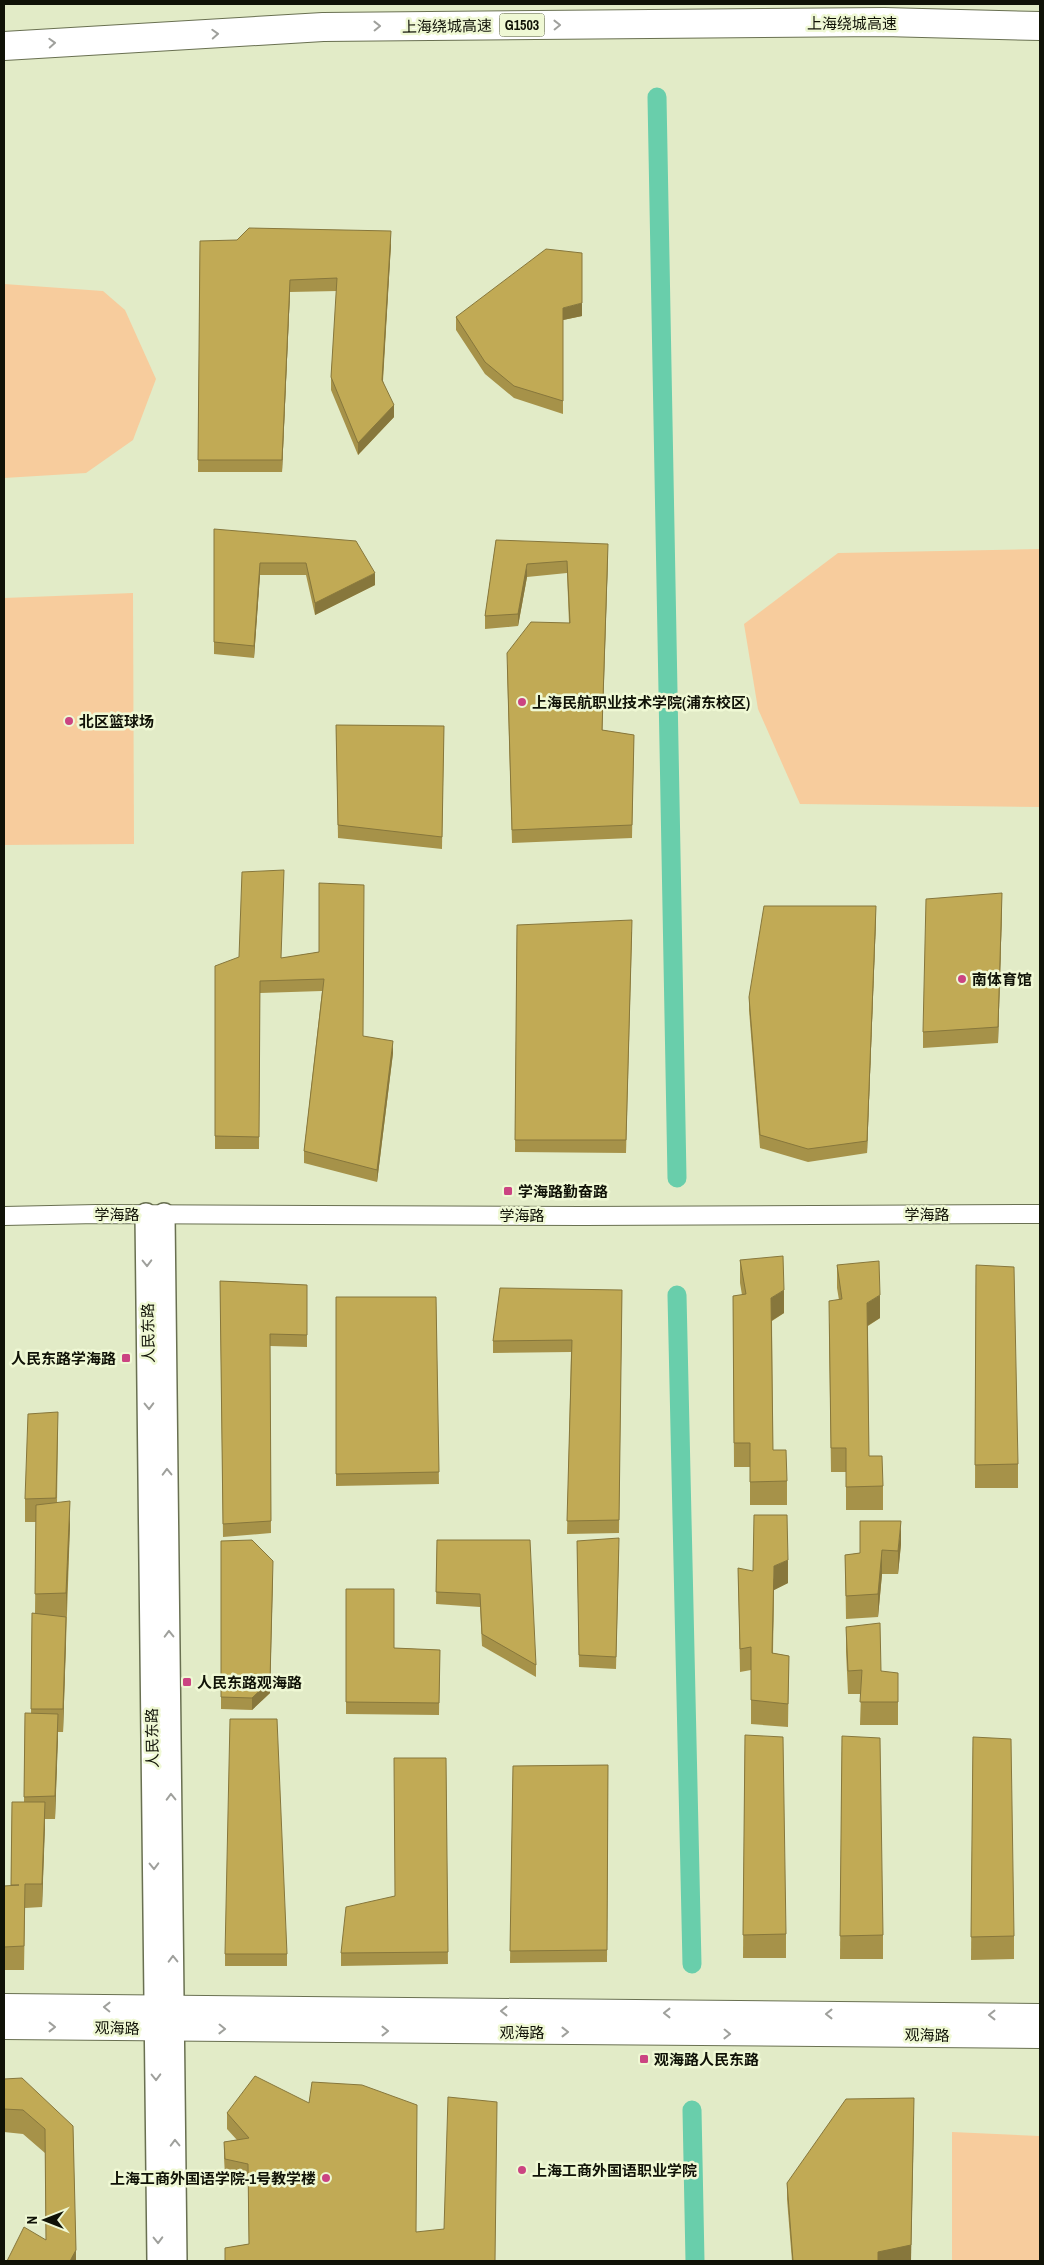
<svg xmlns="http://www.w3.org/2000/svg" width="1044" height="2265" font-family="'Archivo Narrow','Noto Sans SC',sans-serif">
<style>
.green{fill:#f7cc9d}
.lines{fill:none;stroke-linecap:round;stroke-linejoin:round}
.canal{stroke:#69ceab;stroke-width:19}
.minor-casing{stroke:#697051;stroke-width:20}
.tertiary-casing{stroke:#697051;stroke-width:24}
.secondary-casing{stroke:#697051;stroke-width:26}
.motorway-casing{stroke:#697051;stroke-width:30}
.minor{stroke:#fff;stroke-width:18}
.tertiary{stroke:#fff;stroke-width:21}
.secondary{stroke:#fff;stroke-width:24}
.motorway{stroke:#fff;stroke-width:28}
.wall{fill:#a69249}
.shaded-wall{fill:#87773c}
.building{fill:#c1aa55;stroke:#87773c}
.oneway{stroke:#9fa09c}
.poi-dot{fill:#cb4482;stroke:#eff8d4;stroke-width:2}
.labels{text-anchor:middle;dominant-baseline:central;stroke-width:5;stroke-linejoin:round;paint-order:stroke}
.shield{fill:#eff8d4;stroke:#535744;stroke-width:1}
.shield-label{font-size:14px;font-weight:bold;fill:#101207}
.street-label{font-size:15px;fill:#101207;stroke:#eff8d4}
.poi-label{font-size:15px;font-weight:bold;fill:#101207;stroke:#eff8d4;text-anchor:start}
</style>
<rect width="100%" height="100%" fill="#e2ebc7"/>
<g class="green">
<path d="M4 284 103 291 125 310 156 379 133 440 86 473 4 478Z"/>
<path d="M1040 549V807L800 804 758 709 744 624 838 553Z"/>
<path d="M133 593 134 844 4 845V598Z"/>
<path d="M952 2132 1040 2136V2261H952Z"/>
</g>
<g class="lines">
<g class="canal">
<path d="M657 97 677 1178"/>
<path d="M677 1295 692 1964"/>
<path d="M692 2110 695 2261"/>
</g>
<defs>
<path id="minor" d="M4 1216 97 1214 582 1216 1040 1214"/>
<g id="tertiary">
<path d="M146 1214 158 2261"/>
<path d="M164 1214 176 2261"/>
</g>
<g id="secondary">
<path d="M4 2006 1040 2016"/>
<path d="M4 2027 1040 2036"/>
</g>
<path id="motorway" d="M4 46 323 27 884 22 1040 26"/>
</defs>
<use href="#minor" class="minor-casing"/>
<use href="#tertiary" class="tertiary-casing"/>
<use href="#secondary" class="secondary-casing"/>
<use href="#motorway" class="motorway-casing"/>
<use href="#minor" class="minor"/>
<use href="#tertiary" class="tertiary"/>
<use href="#secondary" class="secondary"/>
<use href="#motorway" class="motorway"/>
</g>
<g class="wall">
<path d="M200 241 391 244 383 381 394 417 358 455 331 390V377L337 291 290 292 282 472H198Z"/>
<path d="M582 316 563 320V414L514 398 485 374 456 330V317Z"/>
<path d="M214 529 375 585 315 615 306 575H260L254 658 214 654Z"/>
<path d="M496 540 608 556 602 730 634 735 632 838 512 843 507 665 569 623 567 573 527 577 518 626 485 629V616Z"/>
<path d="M336 725 444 726 442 849 338 838Z"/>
<path d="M1002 909 998 1043 923 1048V1032Z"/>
<path d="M876 918 867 1153 808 1162 760 1148 749 1010V997Z"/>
<path d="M517 925 632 932 626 1153 515 1152Z"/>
<path d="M319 952 363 1036 393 1053 377 1182 304 1163V1151L322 991 260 993 259 1149H215V966L282 958Z"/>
<path d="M740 1260 784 1313 772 1321 773 1450 787 1481V1505H750V1467H734L733 1296 742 1295 740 1283Z"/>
<path d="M837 1265 880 1318 868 1326 869 1456 883 1486V1510H846V1472H831L829 1325 839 1300 837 1288Z"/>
<path d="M976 1265 1018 1464V1488H975Z"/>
<path d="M220 1281 307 1285V1347L270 1346 271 1533 223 1537Z"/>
<path d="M622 1290 619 1533 567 1534 571 1352 493 1353V1341Z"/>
<path d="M336 1297H436L439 1484 336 1486Z"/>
<path d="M58 1435 57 1503 70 1525 63 1732H58L55 1819H45L42 1907 25 1908 24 1970H4V1886H11L12 1802H24L25 1713 31 1714 32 1613H35L36 1522H25V1499Z"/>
<path d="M437 1540 536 1665V1677L482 1646 480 1607 436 1604Z"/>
<path d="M221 1541 270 1693 252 1710 221 1709Z"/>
<path d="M577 1541 619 1550 616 1669 579 1667Z"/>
<path d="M901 1544 898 1574H882L878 1617 846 1619 845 1555 860 1553Z"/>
<path d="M738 1568 788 1583 774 1590 773 1653 789 1656 788 1727 751 1724V1670L740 1672Z"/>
<path d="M346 1589 394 1648 440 1650 439 1715 346 1714Z"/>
<path d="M846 1627 881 1671 898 1697V1725H860L861 1694H848L846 1651Z"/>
<path d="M745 1735 786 1934V1958H743Z"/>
<path d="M842 1736 883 1935V1959H840Z"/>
<path d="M973 1737 1014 1936V1959L971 1960Z"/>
<path d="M446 1758 448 1964 341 1966V1953L395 1896Z"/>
<path d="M608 1765 607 1962 510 1963 513 1766Z"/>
<rect x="225" y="1954" width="62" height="12"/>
<path d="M4 2079 73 2126 76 2261 46 2240 45 2153 23 2134 4 2132Z"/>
<path d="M227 2113 416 2232 495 2261H225V2248L249 2244 248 2180 225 2175 224 2158V2142L237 2140 227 2129Z"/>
<path d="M787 2183 911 2261H792L787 2199Z"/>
</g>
<g class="shaded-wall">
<path d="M391 231V244L382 392V380Z"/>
<path d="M290 280V292L282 472V460Z"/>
<path d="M582 303V316L563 320V308Z"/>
<path d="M394 405V417L358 455V443Z"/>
<path d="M608 544V556L602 742V730Z"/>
<path d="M260 563V575L254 658V646Z"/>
<path d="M527 564V577L518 626V614Z"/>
<path d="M375 573V585L315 615V603Z"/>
<path d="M1002 893V909L998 1043V1027Z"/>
<path d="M876 906V918L867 1153V1141Z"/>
<path d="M393 1041V1053L377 1182V1170Z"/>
<path d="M784 1290V1313L771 1321V1298Z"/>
<path d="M880 1295V1318L867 1326V1303Z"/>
<path d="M70 1501V1525L66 1617V1593Z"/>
<path d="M901 1521V1544L898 1574V1551Z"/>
<path d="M882 1550V1574L878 1617V1594Z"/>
<path d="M788 1560V1583L774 1590 772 1677 774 1566Z"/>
<path d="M273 1574 270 1693 252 1710V1698Z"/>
<path d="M66 1617V1640L63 1732V1709Z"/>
<path d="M58 1714V1738L55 1819V1796Z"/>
<path d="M45 1802V1826L42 1907V1884Z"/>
<path d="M914 2115 911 2261H878V2252Z"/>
<path d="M76 2250V2261H70Z"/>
</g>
<g class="building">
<path d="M249 228 391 231 382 380 394 405 358 443 331 377 337 278 290 280 282 460H198L200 241 237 240Z"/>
<path d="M546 249 582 253V303L563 308V401L514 386 485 362 456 317Z"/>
<path d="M214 529 356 541 375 573 315 603 306 563H260L254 646 214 642Z"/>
<path d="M496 540 608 544 602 730 634 735 632 825 512 830 507 653 531 622 570 623 567 561 527 564 518 614 485 616Z"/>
<path d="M336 725 444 726 442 837 338 825Z"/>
<path d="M284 870 281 958 319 952V883L364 885 363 1036 393 1041 377 1170 304 1151 324 979 260 981 259 1137 215 1136V966L239 957 242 872Z"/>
<path d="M1002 893 998 1027 923 1032 926 899Z"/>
<path d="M764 906H876L867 1141 808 1149 760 1135 749 997Z"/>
<path d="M632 920 626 1140H515L517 925Z"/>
<path d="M783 1256 784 1290 771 1298 773 1450H786L787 1481 750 1482V1443H734L733 1296 746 1294 740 1260Z"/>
<path d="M879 1261 880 1295 867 1303 869 1456H882L883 1486 846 1487V1448H831L829 1301 842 1299 837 1265Z"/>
<path d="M976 1265 1014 1267 1018 1464 975 1465Z"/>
<path d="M220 1281 307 1285V1335L270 1334 271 1521 223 1524Z"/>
<path d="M500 1288 622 1290 619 1520 567 1521 572 1340 493 1341Z"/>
<path d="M336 1297H436L439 1472 336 1474Z"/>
<path d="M58 1412 56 1498 25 1499 28 1414Z"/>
<path d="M70 1501 66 1593 35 1594 36 1505Z"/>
<path d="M754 1515H787L788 1560 774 1566 772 1653 789 1656 788 1704 751 1700V1647L740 1649 738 1568 753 1571Z"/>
<path d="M860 1521H901L898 1551 882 1550 878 1594 846 1596 845 1555 860 1553Z"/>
<path d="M619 1538 616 1657 579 1655 577 1541Z"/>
<path d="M252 1540 273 1561 270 1681 252 1698 221 1697V1541Z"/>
<path d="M437 1540H530L536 1665 482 1634 480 1594 436 1592Z"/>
<path d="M346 1589H394V1648L440 1650 439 1703 346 1702Z"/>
<path d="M32 1613 66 1617 63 1709H31Z"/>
<path d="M880 1623 881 1671 898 1673V1702H860L862 1670 848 1671 846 1627Z"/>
<path d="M25 1713 58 1714 55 1796 24 1797Z"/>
<path d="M230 1719H277L287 1954H225Z"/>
<path d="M745 1735 783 1737 786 1934 743 1935Z"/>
<path d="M842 1736 880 1738 883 1935 840 1936Z"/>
<path d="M973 1737 1011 1739 1014 1936 971 1937Z"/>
<path d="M394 1758H446L448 1952 341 1953 346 1907 395 1896Z"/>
<path d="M608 1765 607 1950 510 1951 513 1766Z"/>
<path d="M12 1802H45L42 1884H25L24 1946 4 1947V1886L19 1885H11Z"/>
<path d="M255 2076 309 2103 312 2082 362 2085 417 2105 416 2232 444 2229 448 2097 497 2102 495 2261H225V2248L249 2244 248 2164 225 2159 224 2142 249 2138 227 2113Z"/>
<path d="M22 2078 73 2126 76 2250 70 2261H7L24 2227 46 2240 45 2129 23 2110 4 2109V2079Z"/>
<path d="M914 2098 911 2245 878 2252V2261H793L787 2183 846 2099Z"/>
</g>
<defs><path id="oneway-chevron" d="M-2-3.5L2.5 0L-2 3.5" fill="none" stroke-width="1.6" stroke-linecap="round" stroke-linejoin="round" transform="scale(1.25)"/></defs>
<g class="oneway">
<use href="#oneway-chevron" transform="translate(557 25) rotate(-1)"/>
<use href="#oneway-chevron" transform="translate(377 26) rotate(-1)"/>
<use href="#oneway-chevron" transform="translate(215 34) rotate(-3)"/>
<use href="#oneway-chevron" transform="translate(52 43) rotate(-3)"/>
<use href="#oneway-chevron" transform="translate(147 1263) rotate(89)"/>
<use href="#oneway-chevron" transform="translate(149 1406) rotate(89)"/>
<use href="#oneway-chevron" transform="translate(167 1472) rotate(-91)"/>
<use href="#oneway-chevron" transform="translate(169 1634) rotate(-91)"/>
<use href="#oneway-chevron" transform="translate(171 1797) rotate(-91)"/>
<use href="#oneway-chevron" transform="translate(154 1866) rotate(89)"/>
<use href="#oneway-chevron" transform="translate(173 1959) rotate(-91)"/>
<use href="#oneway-chevron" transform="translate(107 2007) rotate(-179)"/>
<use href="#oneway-chevron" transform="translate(504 2011) rotate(-180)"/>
<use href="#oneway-chevron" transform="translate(667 2013) rotate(-180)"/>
<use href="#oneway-chevron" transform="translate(829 2014) rotate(-180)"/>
<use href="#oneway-chevron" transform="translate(992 2015) rotate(-180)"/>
<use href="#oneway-chevron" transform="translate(52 2027)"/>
<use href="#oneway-chevron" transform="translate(222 2029) rotate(1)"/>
<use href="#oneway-chevron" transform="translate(385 2031)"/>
<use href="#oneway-chevron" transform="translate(565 2032)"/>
<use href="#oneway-chevron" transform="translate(727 2034) rotate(1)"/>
<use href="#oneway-chevron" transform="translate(156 2077) rotate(89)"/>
<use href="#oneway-chevron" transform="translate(175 2143) rotate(-91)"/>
<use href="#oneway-chevron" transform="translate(158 2240) rotate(89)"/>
</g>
<g class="poi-dot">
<circle cx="522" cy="702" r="5"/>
<circle cx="69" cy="721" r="5"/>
<circle cx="962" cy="979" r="5"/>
<rect x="503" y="1186" width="10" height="10" rx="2.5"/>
<rect x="121" y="1353" width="10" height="10" rx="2.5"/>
<rect x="182" y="1677" width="10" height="10" rx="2.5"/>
<rect x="639" y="2054" width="10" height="10" rx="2.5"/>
<circle cx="522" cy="2170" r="5"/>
<circle cx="326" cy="2178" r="5"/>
</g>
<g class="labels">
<rect class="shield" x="499.5" y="13.5" width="45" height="23" rx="4"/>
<g class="shield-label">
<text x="522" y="25">G1503</text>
</g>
<g class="street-label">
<text x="852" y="23">上海绕城高速</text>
<text transform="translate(447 26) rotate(-1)">上海绕城高速</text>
<text x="117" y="1214">学海路</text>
<text x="927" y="1214">学海路</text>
<text x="522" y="1215">学海路</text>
<text transform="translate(148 1333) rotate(-91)">人民东路</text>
<text transform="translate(152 1738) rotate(-91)">人民东路</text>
<text transform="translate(117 2028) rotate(1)">观海路</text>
<text x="522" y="2032">观海路</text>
<text transform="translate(927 2035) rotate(1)">观海路</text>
</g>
<g class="poi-label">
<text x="532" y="702">上海民航职业技术学院(浦东校区)</text>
<text x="79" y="721">北区篮球场</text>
<text x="972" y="979">南体育馆</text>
<text x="518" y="1191">学海路勤奋路</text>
<text x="116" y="1358" text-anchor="end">人民东路学海路</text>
<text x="197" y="1682">人民东路观海路</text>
<text x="654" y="2059">观海路人民东路</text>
<text x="532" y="2170">上海工商外国语职业学院</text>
<text x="316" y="2178" text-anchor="end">上海工商外国语学院-1号教学楼</text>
</g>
</g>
<rect width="1044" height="2265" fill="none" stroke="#101207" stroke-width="10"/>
<g transform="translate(45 2220) rotate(270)" stroke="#eff8d4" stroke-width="4" paint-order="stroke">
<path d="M0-4L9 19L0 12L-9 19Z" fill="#101207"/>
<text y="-8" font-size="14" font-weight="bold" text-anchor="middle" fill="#101207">N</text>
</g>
</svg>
